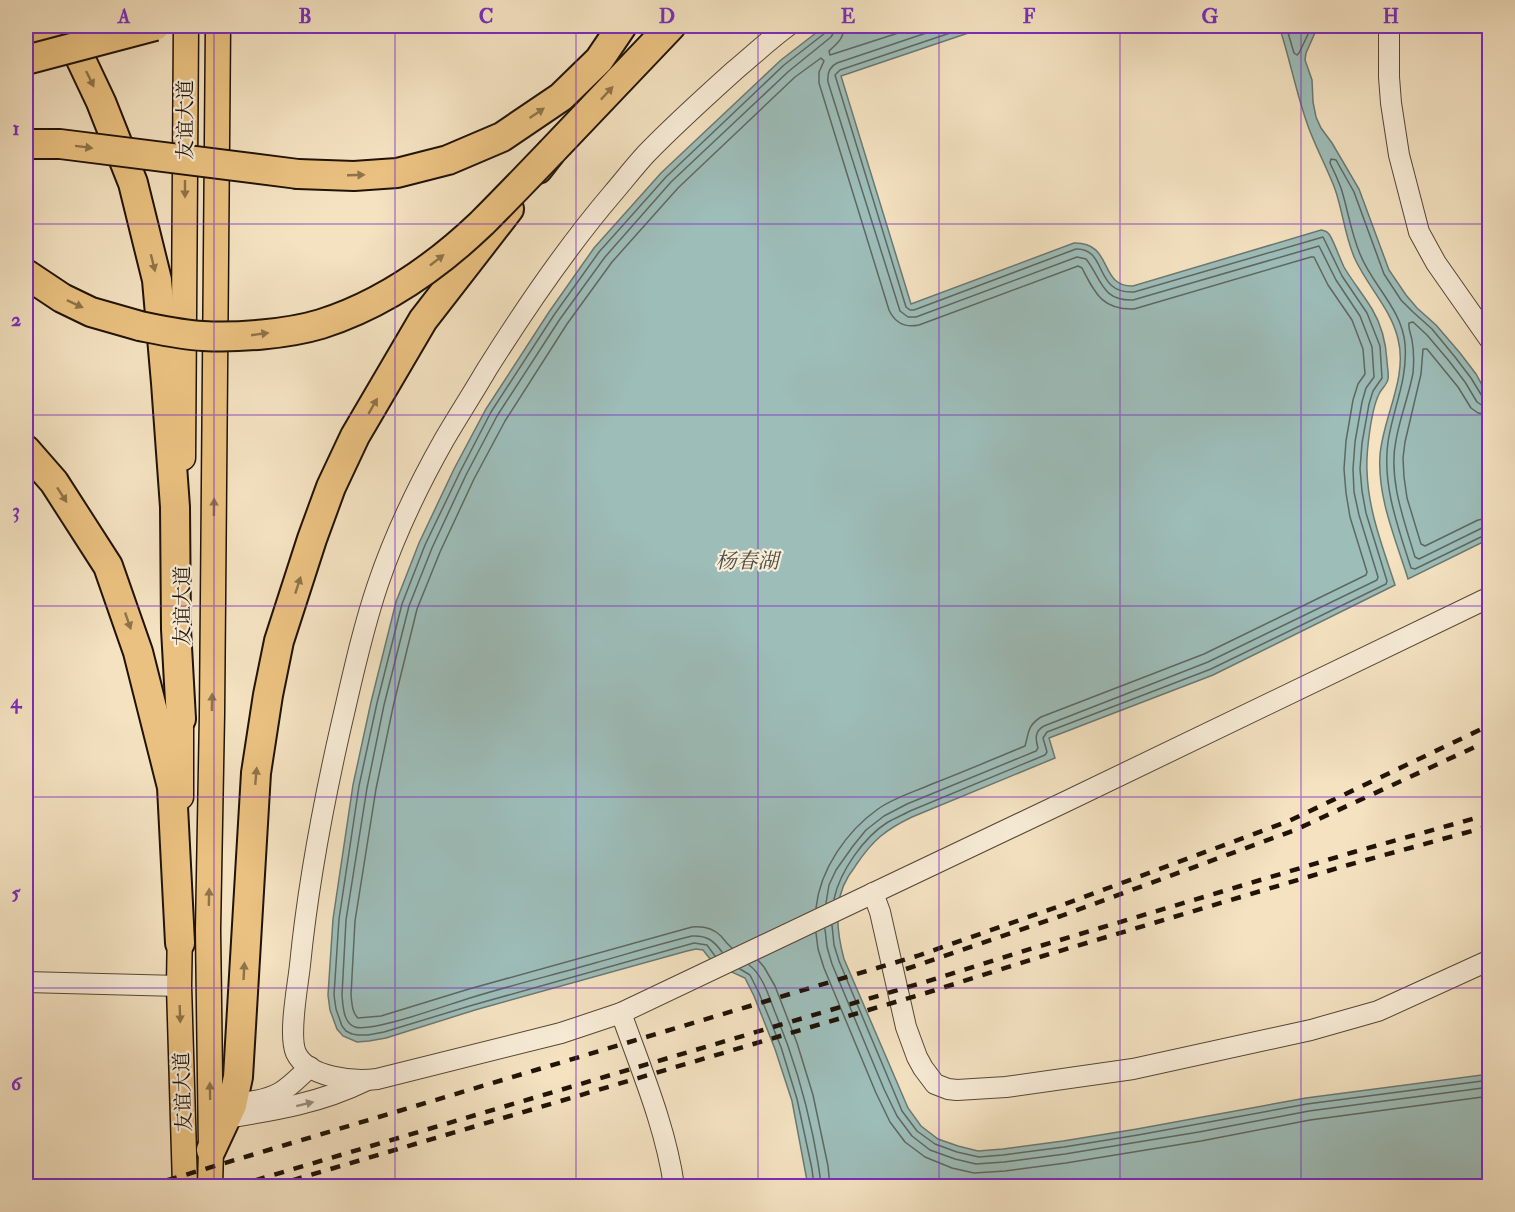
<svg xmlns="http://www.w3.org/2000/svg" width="1515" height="1212" font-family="'IM FELL Double Pica','Noto Serif SC',serif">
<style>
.water{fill:#9dbdb9;stroke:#6b7971;stroke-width:1.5}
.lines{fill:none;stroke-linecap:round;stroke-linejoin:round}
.shore{stroke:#5e6860;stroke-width:1.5}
.minor-casing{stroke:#554735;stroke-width:22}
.major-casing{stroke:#201306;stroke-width:27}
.highway-casing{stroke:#201306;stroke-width:32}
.minor{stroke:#f8ecd7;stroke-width:20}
.major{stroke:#eac180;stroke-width:24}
.highway{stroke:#eac180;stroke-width:28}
.rail{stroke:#201306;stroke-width:4.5;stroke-dasharray:10 10;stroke-linecap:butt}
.highway-bridge-casing{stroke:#201306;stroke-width:32;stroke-linecap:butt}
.highway-bridge{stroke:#eac180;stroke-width:28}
.oneway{fill:#8f7349}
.oneway2{fill:#978a79}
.grid{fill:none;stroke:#7b2cbf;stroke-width:1.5;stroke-opacity:0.55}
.labels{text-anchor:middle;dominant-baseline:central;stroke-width:4.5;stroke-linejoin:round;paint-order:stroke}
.street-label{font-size:20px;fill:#201306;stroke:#f8ecd7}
.water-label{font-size:21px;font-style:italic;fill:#4c4e45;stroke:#f8ecd7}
.neatline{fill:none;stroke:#7b2cbf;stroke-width:2}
.grid-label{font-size:20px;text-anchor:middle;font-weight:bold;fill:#7b2cbf}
</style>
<rect width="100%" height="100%" fill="#f4e2c1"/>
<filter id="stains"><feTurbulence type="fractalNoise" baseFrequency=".00333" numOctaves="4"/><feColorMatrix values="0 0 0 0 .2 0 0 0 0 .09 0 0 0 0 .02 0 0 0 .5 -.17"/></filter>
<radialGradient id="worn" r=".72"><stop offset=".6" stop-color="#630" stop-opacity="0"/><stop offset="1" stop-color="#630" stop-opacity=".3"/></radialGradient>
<g class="water">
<path d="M825 26H989L841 76 911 304 1074 243C1114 242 1098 287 1133 286L1321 230C1324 231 1326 230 1329 234 1333 239 1340 259 1344 267 1352 281 1363 294 1372 309 1381 324 1386 343 1387 361 1387 366 1389 373 1388 379 1387 385 1381 389 1379 394 1371 410 1366 453 1367 471 1368 510 1383 548 1395 585L1213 675 1049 738 1055 758 912 817C885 830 873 840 856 865 854 869 850 873 848 877 833 901 837 933 844 959L908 1108 921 1126 938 1139 958 1146 978 1151 1003 1149 1063 1141 1137 1129 1306 1098 1489 1074V1186H808L792 1101 775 1049 754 996 745 978 714 964 703 950 696 949 687 951 475 1010 386 1038 369 1041 357 1042 343 1036 337 1029 330 1010 328 995 333 919 353 785 371 702 396 602 419 543 454 469 486 409 549 312 594 248 661 173 781 60Z"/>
<path d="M1279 26H1318L1306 53 1305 60 1312 80 1313 102 1316 117 1321 128 1332 143 1359 189 1389 270 1406 295 1417 308 1436 325 1460 353 1476 374 1489 398V539L1408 579C1396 540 1377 497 1380 455 1383 417 1408 378 1398 339 1391 309 1368 287 1355 259 1345 237 1343 212 1335 189 1327 168 1316 148 1308 126 1296 93 1290 59 1279 26Z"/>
</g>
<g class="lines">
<g class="shore">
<path d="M844 26C844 38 838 43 829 51L830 55 920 26"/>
<path d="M1286 26 1294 53 1297 55 1299 53 1312 26"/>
<path d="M1490 399 1486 398 1482 396 1471 378 1455 357 1432 329 1413 312 1401 300 1384 274 1354 192 1336 160 1331 159 1330 163C1334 171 1338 180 1341 188 1348 210 1351 233 1360 254 1372 285 1402 309 1405 344 1408 380 1393 408 1388 442 1382 485 1398 527 1411 568L1415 569 1485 535 1490 534"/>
<path d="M1490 406H1483L1477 402 1465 382 1449 361 1427 335 1413 322 1409 323C1408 329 1411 334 1412 340 1414 351 1414 362 1413 373 1409 395 1400 417 1396 440 1388 479 1404 520 1415 557L1419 559 1482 528 1490 527"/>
<path d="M1490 415 1478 413 1471 408 1458 387 1427 349H1423L1421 374 1405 442 1403 458 1404 477 1407 498 1421 544 1425 546 1478 520 1490 518"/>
<path d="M834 899C840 871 864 837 888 822 895 818 903 815 910 811L1045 755 1047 752 1043 738 1047 732 1211 669 1386 584 1387 581 1366 513 1362 491 1360 469 1362 443 1369 404 1373 391 1382 378 1380 346 1367 313 1342 276 1323 237 1134 292C1093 294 1108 248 1076 249L914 310H910L906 307 835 75 840 70 971 26"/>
<path d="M826 903 829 885 836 870 853 846 866 830 884 816 907 804 1036 751 1038 748C1035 738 1035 731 1044 726L1208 662 1377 580 1378 577 1359 515 1354 492 1353 469 1355 442 1362 402 1366 388 1374 377 1372 347 1360 316 1336 280 1319 246 1133 300C1101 301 1102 279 1086 259L1077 257 916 317H908L900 311 828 82C827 73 829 67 837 63L947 26"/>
<path d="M832 925 834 945 839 961 902 1111 917 1131 935 1144 957 1152 979 1157 1003 1155 1064 1147 1138 1135 1307 1104 1490 1080"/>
<path d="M825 929 827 947 832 964 884 1089 897 1116 912 1136 930 1150 955 1159 976 1164 1004 1162 1065 1154 1199 1132 1309 1111 1490 1087"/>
<path d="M816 933 818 949 824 968 876 1093 890 1122 905 1142 925 1157 952 1168 974 1173 1005 1171 1066 1163 1201 1141 1310 1120 1490 1096"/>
<path d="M732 948C727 944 725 941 721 936 713 928 703 926 692 927L469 989 381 1016 358 1018C352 1013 352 1003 351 995L355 921 376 789 393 707 417 609 440 552 474 479 505 421 567 324 612 262 678 188 795 77 821 58 824 61 819 72V83L889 310C895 323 905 328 919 325L1078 266 1082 268C1095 293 1102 310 1134 309L1311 257H1314L1328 285 1352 320 1363 349 1365 374 1358 384 1353 400 1346 441 1344 469 1346 493 1350 517 1367 572 1366 575 1204 654 1041 717C1027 726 1029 733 1025 746 994 759 963 772 932 784 914 792 893 798 878 809 847 831 820 869 816 908"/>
<path d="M722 952C714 941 707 935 692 936 659 944 627 954 595 963 553 975 512 985 470 998 449 1004 372 1033 355 1027 343 1023 343 1005 342 995L346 920 367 788 384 705 409 606 432 548 466 475 497 416 560 319 605 257 671 182 789 71 831 37 834 32 835 26"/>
<path d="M715 956 707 945 694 943 473 1005 384 1032 368 1035H358L352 1034 346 1031 342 1026 336 1009 334 995 339 919 359 786 377 703 402 604 425 545 460 472 491 412 554 315 599 252 666 177 784 65 825 33 827 26"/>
<path d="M758 960 764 967 775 986 797 1043 813 1095 828 1166 830 1186"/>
<path d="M749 965C763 975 769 997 775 1012 792 1053 804 1093 813 1136 816 1153 820 1170 821 1186"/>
<path d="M740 969 750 975 759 993 781 1047 797 1099 812 1169 814 1186"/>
</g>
<defs>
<g id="minor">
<path d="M788 26C769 40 752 56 734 71 704 98 674 125 646 154 635 166 624 180 613 193 566 248 526 307 487 369 473 393 458 416 444 440 418 486 395 534 378 584 362 631 352 679 341 726 323 805 308 884 300 965 298 985 288 1035 296 1053 308 1078 354 1082 377 1079L561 1033 621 1013 1067 801 1490 597"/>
<path d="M1389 26V77L1391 103 1399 155 1419 232 1436 263 1490 340"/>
<path d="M873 893 880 912 906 1027 917 1057 923 1068 935 1084 948 1089 957 1090 1006 1087 1133 1069 1311 1030 1378 1011 1490 960"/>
<path d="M26 982 179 986"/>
<path d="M621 1013C641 1069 666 1128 674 1186"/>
<path d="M249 1102C282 1097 287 1088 310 1067"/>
<path d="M227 1118C276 1110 320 1103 365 1081"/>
</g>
<g id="major">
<path d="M183 458 186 26"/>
<path d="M181 797V700"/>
<path d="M180 925 179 986 185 1186"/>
<path d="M210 1186 211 1150 208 930 212 714 218 26"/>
</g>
<g id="highway">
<path d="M65 26 101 102 133 183 157 280 166 383 175 507 176 629 181 719"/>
<path d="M26 35 62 26"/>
<path d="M538 169 552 151 671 26"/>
<path d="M298 174 354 176 397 173 448 160 502 137 561 97 599 60 622 26"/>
<path d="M26 274 62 298 91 312 140 326"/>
<path d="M26 450 54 482 108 566 138 652 172 787 180 943"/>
<path d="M211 1150 232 1105 238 1077 256 773 268 695 279 641 312 539 331 487 355 436 423 320 509 209"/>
</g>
</defs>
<use href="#minor" class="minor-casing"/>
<use href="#major" class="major-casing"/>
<use href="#highway" class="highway-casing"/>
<use href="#minor" class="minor"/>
<use href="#major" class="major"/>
<use href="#highway" class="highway"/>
<g class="rail">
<path d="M906 969 1061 916 1295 830 1490 740"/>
<path d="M148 1186 917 956 1057 907 1289 821 1490 725"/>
<path d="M236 1186 925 982 1040 946 1354 852 1490 814"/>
<path d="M273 1186 926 993 1043 956 1348 865 1490 826"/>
</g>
<defs>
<g id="highway-bridge">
<path d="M26 60 155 26"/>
<path d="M26 144H60L298 174"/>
<path d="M140 326C160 330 182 335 203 336 237 338 288 334 321 324 381 305 437 266 482 223 506 199 529 175 552 151"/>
</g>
</defs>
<use href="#highway-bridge" class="highway-bridge-casing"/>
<use href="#highway-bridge" class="highway-bridge"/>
</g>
<defs><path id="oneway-solid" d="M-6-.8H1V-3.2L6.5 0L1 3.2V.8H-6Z" transform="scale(1.5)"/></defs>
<g class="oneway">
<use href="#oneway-solid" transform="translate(90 79) rotate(64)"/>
<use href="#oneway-solid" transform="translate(607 93) rotate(-47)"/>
<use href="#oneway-solid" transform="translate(537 113) rotate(-34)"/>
<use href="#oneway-solid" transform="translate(84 147) rotate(7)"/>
<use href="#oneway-solid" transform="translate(356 175) rotate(-2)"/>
<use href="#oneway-solid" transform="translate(185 189) rotate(90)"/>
<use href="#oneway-solid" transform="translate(437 260) rotate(-38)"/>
<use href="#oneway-solid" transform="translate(153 263) rotate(76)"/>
<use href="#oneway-solid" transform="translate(75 304) rotate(25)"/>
<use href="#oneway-solid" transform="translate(260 334) rotate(-8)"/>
<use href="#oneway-solid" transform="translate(373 406) rotate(-60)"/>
<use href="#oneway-solid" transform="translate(62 495) rotate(57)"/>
<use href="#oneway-solid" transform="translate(214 507) rotate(-89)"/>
<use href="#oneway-solid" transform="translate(298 585) rotate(-72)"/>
<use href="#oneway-solid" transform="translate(128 621) rotate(71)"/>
<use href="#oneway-solid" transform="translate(212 702) rotate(-89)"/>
<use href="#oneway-solid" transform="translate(256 776) rotate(-85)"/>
<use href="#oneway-solid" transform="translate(209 897) rotate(-89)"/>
<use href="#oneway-solid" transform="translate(244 971) rotate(-87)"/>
<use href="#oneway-solid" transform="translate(180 1014) rotate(88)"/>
<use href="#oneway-solid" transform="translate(210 1091) rotate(-91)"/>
</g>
<use class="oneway2" href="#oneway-solid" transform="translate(305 1104) rotate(-14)"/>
<path class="grid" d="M214 26V1186M395 26V1186M576 26V1186M758 26V1186M939 26V1186M1120 26V1186M1301 26V1186M26 224H1490M26 415H1490M26 606H1490M26 797H1490M26 988H1490"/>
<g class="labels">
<g class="street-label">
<text transform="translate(185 120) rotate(-90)">友谊大道</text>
<text transform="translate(182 606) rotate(-90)">友谊大道</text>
<text transform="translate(183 1092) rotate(-92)">友谊大道</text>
</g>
<g class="water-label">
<text x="747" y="561">杨春湖</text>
</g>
</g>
<rect width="1515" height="1212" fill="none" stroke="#f4e2c1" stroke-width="66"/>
<rect x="33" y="33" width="1449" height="1146" class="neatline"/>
<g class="grid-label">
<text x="124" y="23">A</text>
<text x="305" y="23">B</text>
<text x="486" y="23">C</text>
<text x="667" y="23">D</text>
<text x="848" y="23">E</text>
<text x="1029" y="23">F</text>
<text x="1210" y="23">G</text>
<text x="1391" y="23">H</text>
<text x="16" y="135">1</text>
<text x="16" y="326">2</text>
<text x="16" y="517">3</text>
<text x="16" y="708">4</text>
<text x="16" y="899">5</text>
<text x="16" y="1090">6</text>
</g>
<rect width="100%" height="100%" filter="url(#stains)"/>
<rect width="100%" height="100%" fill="url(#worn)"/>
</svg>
